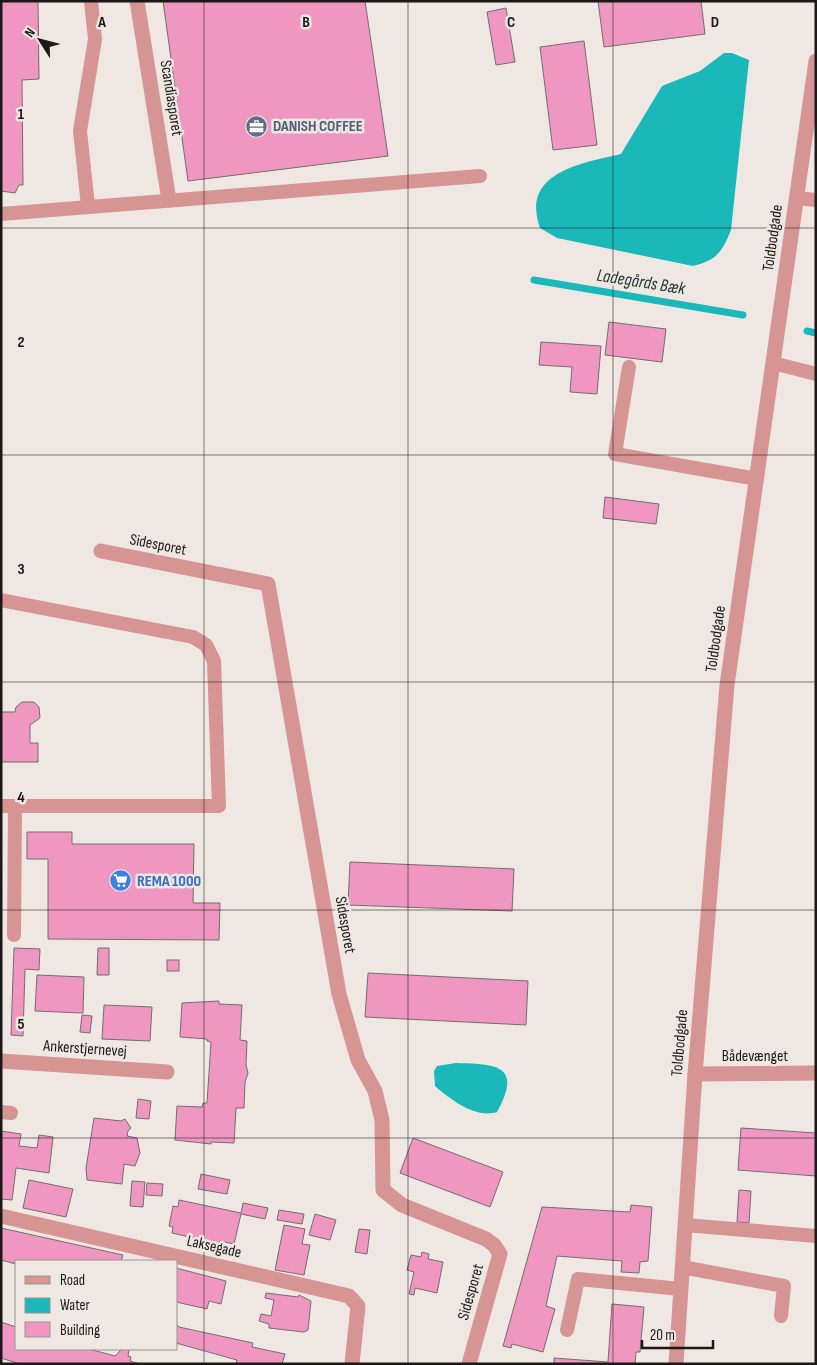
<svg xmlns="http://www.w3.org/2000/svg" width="817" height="1365" font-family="'Sofia Sans Condensed',sans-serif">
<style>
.water{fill:#1bb8b9}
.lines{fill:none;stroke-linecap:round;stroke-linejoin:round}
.stream{stroke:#1bb8b9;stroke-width:7}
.building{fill:#ef97c1;stroke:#746c70}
.service{stroke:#d69493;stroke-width:14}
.minor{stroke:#d69493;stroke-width:15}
.tertiary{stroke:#d69493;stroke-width:15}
.grid{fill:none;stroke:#1b1917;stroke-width:1;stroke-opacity:0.55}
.labels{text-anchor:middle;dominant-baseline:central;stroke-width:5;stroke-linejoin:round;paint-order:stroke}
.street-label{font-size:16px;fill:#1b1917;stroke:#eee7e2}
.service-label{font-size:16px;font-weight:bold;fill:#4e5e75;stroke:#eee7e2;text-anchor:start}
.shop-label{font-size:16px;font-weight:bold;fill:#366cbe;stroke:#eee7e2;text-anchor:start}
.water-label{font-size:18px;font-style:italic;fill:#203737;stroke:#eee7e2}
.grid-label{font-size:16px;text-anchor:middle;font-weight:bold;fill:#1b1917;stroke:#eee7e2;stroke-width:5;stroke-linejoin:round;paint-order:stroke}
</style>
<rect width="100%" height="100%" fill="#eee7e2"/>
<g class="water">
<path d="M724 53H732L749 60 731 230C722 252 717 260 693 266L557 238 540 228C520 172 583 163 621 154L662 86 700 71Z"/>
<path d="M456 1063C496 1064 523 1065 497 1112 475 1119 450 1099 435 1086L434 1071 437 1066Z"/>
</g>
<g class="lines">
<g class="stream">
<path d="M534 280 743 315"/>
<path d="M807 331 816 333"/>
</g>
</g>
<g class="building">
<path d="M1 1H38L39 79 22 80 23 185H19L15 193 1 191Z"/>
<path d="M163 1H365L388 156 188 181Z"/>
<path d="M598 1H701L705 34 604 47Z"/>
<path d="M506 8 515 62 496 65 487 12Z"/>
<path d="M584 41 597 145 553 150 540 47Z"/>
<path d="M609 322 666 329 662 362 605 355Z"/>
<path d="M541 342 601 346 597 394 570 392 572 367 539 365Z"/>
<path d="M605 497 659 504 656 524 603 518Z"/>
<path d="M22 702H34L39 707 40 718 30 725V743H38V762H1V712H15L16 707Z"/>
<path d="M27 832H72V844H194L193 903H220L219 940 48 939V859H27Z"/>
<path d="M350 862 514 869 512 911 348 905Z"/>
<path d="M14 948 40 949 39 970 25 969 23 1036 11 1035Z"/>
<path d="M98 948H109V975H97Z"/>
<rect x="167" y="960" width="12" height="11"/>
<path d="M368 973 528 981 526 1025 365 1017Z"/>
<path d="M37 975 84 977 83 1013 35 1011Z"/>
<path d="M219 1001V1004L242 1005 240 1040 247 1041 246 1065 248 1073 245 1082 244 1108H236L234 1143 211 1142V1144L175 1140 177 1106 202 1107 203 1103H207L211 1042 207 1041V1039L180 1037 182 1003Z"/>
<path d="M104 1005 152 1007 150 1041 102 1039Z"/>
<path d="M82 1015 92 1016 90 1033 80 1032Z"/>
<path d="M138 1099 151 1101 149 1119 136 1118Z"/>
<path d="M94 1118 121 1121 125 1119 131 1128 128 1131 127 1136 137 1138 140 1153 135 1166 124 1164 122 1184 87 1180 86 1168Z"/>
<path d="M741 1128 816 1133V1176L738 1170Z"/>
<path d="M1 1131 21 1134 19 1146 37 1148 39 1135 53 1137 49 1173 16 1168 12 1200 1 1199Z"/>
<path d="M413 1138 503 1172 490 1207 400 1173Z"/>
<path d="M201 1174 230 1180 227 1194 198 1189Z"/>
<path d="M29 1180 73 1189 66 1217 23 1208Z"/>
<path d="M132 1181 145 1182 143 1207 130 1206Z"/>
<path d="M147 1183 163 1184 162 1196 146 1195Z"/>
<path d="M739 1190 751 1191 749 1223 737 1222Z"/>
<path d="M179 1200 241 1213 243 1203 268 1208 265 1219 241 1214 234 1244 220 1241V1244L172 1233 173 1227 169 1226 173 1206 178 1207Z"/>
<path d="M631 1205 652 1207 648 1261 640 1262 639 1273 621 1272 622 1261 557 1256 546 1306 555 1309 543 1352 512 1344 511 1348 503 1346 542 1207 630 1212Z"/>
<path d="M279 1210 304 1214 302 1224 277 1220Z"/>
<path d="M315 1214 336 1220 330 1240 309 1235Z"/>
<path d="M284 1225 305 1229 302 1244 310 1245 304 1275 275 1270Z"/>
<path d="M1 1228 123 1255 121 1261H16V1264L1 1260Z"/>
<path d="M359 1229 370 1230 367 1254 355 1252Z"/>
<path d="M422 1252 429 1254 428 1259 443 1262 437 1293 415 1288 414 1295 409 1294 414 1272 407 1270 411 1255 421 1257Z"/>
<path d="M176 1268 226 1281 221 1304 209 1301 207 1309 176 1302Z"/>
<path d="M266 1293 298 1297 299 1295 311 1301 308 1330 304 1332 269 1328V1324L259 1321 261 1314 271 1316 274 1300 265 1298Z"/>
<path d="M612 1304 644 1307 640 1352H636L635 1364H554V1358L608 1362Z"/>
<path d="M1 1322 16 1327V1349H89L115 1356 122 1349H126L129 1350 128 1356 131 1357 130 1361 140 1364H20L1 1358Z"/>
<path d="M176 1324 179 1327 253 1343 252 1347 285 1354 282 1364H236L237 1360 176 1343Z"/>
</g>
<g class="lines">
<g class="service">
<path d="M797 198 816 200"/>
<path d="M88 206 80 131 95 39 91 1"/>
<path d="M1 214 480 176"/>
<path d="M773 363 816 374"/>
<path d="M629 367 615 454 757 479"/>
<path d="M1 600 193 637 206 645 214 661 219 806H1"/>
<path d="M14 935 15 806"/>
<path d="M1 1112 11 1113"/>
<path d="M685 1225 816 1236"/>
<path d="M682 1267 784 1286 781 1316"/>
<path d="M567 1330 578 1279 681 1289"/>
</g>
<g class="minor">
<path d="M137 1 169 200"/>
<path d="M101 551 268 584 339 994 358 1060 375 1091 382 1120 383 1190 402 1205 486 1239 494 1245 500 1254 469 1364"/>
<path d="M1 1061 167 1072"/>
<path d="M695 1074 816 1073"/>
<path d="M1 1216 349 1296 358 1306 352 1364"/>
</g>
<path class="tertiary" d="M676 1364 695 1074 727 685 816 61"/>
</g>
<path class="grid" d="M204 1V1364M408 1V1364M613 1V1364M1 228H816M1 455H816M1 682H816M1 910H816M1 1138H816"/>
<defs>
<symbol id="office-disc" viewBox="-11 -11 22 22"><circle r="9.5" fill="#5c6f8a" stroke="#eee7e2"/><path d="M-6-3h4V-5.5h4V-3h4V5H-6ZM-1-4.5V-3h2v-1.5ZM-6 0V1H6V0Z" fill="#fff"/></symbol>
<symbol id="supermarket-disc" viewBox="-11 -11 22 22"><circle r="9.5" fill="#3f7fe0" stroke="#eee7e2"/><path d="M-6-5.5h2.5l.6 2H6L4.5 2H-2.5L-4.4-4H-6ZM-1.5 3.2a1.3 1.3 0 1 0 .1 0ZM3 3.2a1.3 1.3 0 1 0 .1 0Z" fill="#fff"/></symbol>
</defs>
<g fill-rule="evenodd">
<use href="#office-disc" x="244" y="114" width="25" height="25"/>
<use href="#supermarket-disc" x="108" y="868" width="25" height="25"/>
</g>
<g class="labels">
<g class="street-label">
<text transform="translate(171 98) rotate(81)">Scandiasporet</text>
<text transform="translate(773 238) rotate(-82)">Toldbodgade</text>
<text transform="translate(158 545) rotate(11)">Sidesporet</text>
<text transform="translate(716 639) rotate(-82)">Toldbodgade</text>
<text transform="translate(345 925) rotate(80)">Sidesporet</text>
<text transform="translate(680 1043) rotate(-85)">Toldbodgade</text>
<text transform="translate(85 1049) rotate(4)">Ankerstjernevej</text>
<text x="755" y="1056">Bådevænget</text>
<text transform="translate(214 1247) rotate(13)">Laksegade</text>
<text transform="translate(471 1292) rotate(-74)">Sidesporet</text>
</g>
<g class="service-label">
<text x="273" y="126">DANISH COFFEE</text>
</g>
<g class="shop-label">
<text x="137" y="881">REMA 1000</text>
</g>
<g class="water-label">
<text transform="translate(641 282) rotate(9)">Ladegårds Bæk</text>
</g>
</g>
<g class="grid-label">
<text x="102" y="27">A</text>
<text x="306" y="27">B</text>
<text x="511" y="27">C</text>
<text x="715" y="27">D</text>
<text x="21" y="119">1</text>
<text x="21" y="347">2</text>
<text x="21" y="574">3</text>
<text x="21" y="802">4</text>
<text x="21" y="1029">5</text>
</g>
<rect width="817" height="1365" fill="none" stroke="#1b1917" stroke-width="5"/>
<rect x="15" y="1260" width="162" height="90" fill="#eee7e2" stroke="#9a9591"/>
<rect x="25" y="1276" width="25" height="8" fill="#d69493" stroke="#9a9591"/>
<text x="60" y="1285" font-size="15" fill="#1b1917">Road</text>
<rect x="25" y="1298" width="25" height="15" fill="#1bb8b9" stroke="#9a9591"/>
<text x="60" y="1310" font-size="15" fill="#1b1917">Water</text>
<rect x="25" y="1322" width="25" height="15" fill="#ef97c1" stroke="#9a9591"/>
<text x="60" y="1335" font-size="15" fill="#1b1917">Building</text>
<g transform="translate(40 40) rotate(306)" stroke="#eee7e2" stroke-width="4" paint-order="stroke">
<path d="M0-4L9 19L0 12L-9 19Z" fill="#1b1917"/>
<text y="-8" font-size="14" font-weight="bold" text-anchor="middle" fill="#1b1917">N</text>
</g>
<path d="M642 1340v8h71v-8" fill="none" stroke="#1b1917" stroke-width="2.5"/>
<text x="650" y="1340" font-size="15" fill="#1b1917" stroke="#eee7e2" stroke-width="4" paint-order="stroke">20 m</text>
</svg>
